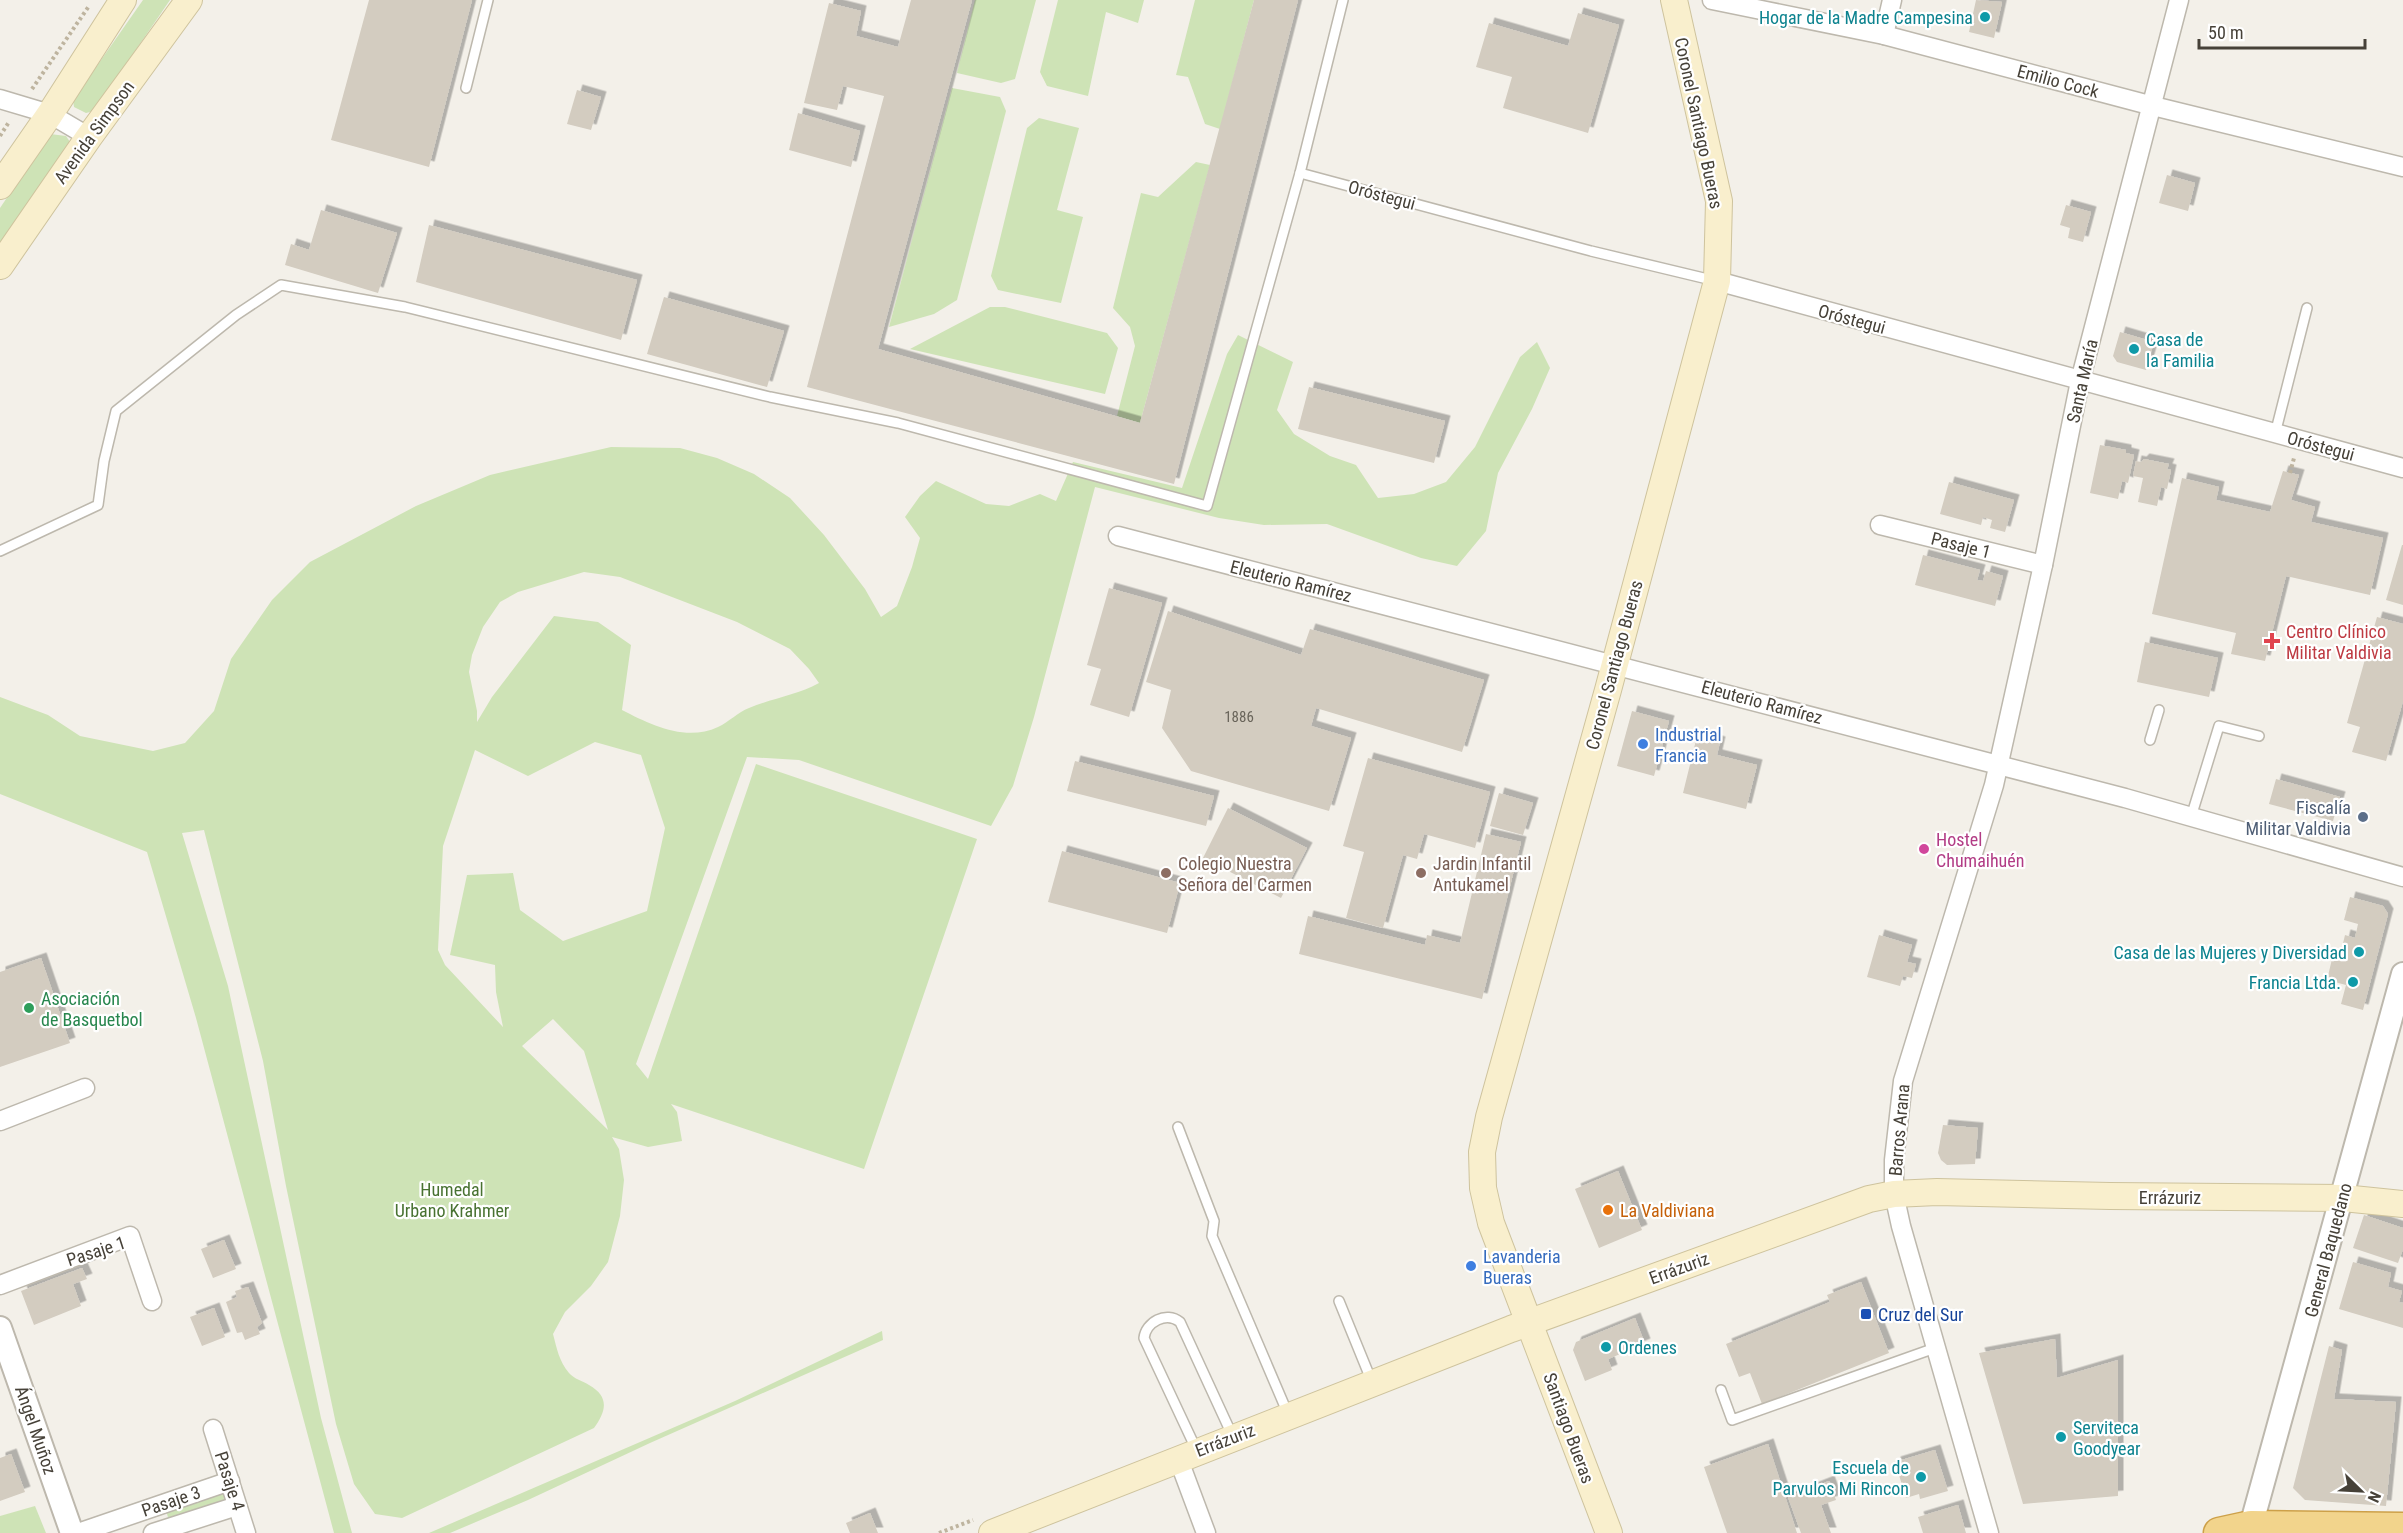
<svg xmlns="http://www.w3.org/2000/svg" width="2403" height="1533" font-family="'Roboto Condensed',sans-serif">
<style>
.green{fill:#cee3b6;fill-rule:evenodd}
.building{fill:#d3ccc0;filter:url(#shadow)}
.lines{fill:none;stroke-linecap:round;stroke-linejoin:round}
.service-casing{stroke:#bdb8ad;stroke-width:12}
.minor-casing{stroke:#bdb8ad;stroke-width:21}
.tertiary-casing{stroke:#bdb8ad;stroke-width:26}
.secondary-casing{stroke:#cec39d;stroke-width:28}
.trunk-casing{stroke:#cda049;stroke-width:33}
.path{stroke:#beb49f;stroke-width:4;stroke-dasharray:3 3;stroke-linecap:butt}
.service{stroke:#fff;stroke-width:9}
.minor{stroke:#fff;stroke-width:18}
.tertiary{stroke:#fff;stroke-width:22}
.secondary{stroke:#f9efcd;stroke-width:26}
.trunk{stroke:#f2d48c;stroke-width:30}
.culture-dot{fill:#0f9aa8;stroke:#fff;stroke-width:2}
.health-dot{fill:#e0444e;stroke:#fff;stroke-width:2}
.shop-dot{fill:#3f7fe0;stroke:#fff;stroke-width:2}
.service-dot{fill:#5c6f8a;stroke:#fff;stroke-width:2}
.hotel-dot{fill:#d1479c;stroke:#fff;stroke-width:2}
.education-dot{fill:#8d6e63;stroke:#fff;stroke-width:2}
.leisure-dot{fill:#2e9e5b;stroke:#fff;stroke-width:2}
.food-dot{fill:#e8710a;stroke:#fff;stroke-width:2}
.transit-dot{fill:#1a4fb4;stroke:#fff;stroke-width:2}
.labels{text-anchor:middle;dominant-baseline:central;stroke-width:4.5;stroke-linejoin:round;paint-order:stroke}
.number-label{font-size:15px;fill:#69645a}
.culture-label{font-size:18px;fill:#0d838f;stroke:#fff;text-anchor:end}
.street-label{font-size:18px;fill:#464138;stroke:#fff}
.health-label{font-size:18px;fill:#be3a42;stroke:#fff;text-anchor:start}
.shop-label{font-size:18px;fill:#366cbe;stroke:#fff;text-anchor:start}
.service-label{font-size:18px;fill:#4e5e75;stroke:#fff;text-anchor:end}
.hotel-label{font-size:18px;fill:#b23c85;stroke:#fff;text-anchor:start}
.education-label{font-size:18px;fill:#785e54;stroke:#fff;text-anchor:start}
.leisure-label{font-size:18px;fill:#27864d;stroke:#fff;text-anchor:start}
.park-label{font-size:18px;fill:#487231;stroke:#fff}
.food-label{font-size:18px;fill:#c56008;stroke:#fff;text-anchor:start}
.transit-label{font-size:18px;fill:#164399;stroke:#fff;text-anchor:start}
</style>
<defs>
<filter id="shadow"><feDropShadow dx="5.5" dy="-5.5" stdDeviation="0" flood-color="#0004"/></filter>
</defs>
<rect width="100%" height="100%" fill="#f3f0e9"/>
<g class="green">
<path d="M143 0H170L94 111 86 113 74 107 73 100Z"/>
<path d="M975 0H1036L1015 79 1001 83 957 73Z"/>
<path d="M1058 0H1144L1138 23 1106 12 1088 96 1047 86 1040 72Z"/>
<path d="M1195 0H1254L1220 129 1205 124 1188 77 1176 75Z"/>
<path d="M952 88 1000 97 1006 111 957 300 934 314 889 327Z"/>
<path d="M1039 118 1079 128 1057 210 1083 217 1061 303 998 290 991 276 1027 128Z"/>
<path d="M50 134 66 136 72 145 0 250V208Z"/>
<path d="M1196 162 1210 165 1140 423 1117 416 1135 346 1130 327 1113 308 1141 193 1158 197Z"/>
<path d="M990 307H1005L1107 333 1118 348 1105 394 910 349Z"/>
<path d="M1238 335 1293 362 1277 410 1294 434 1330 456 1356 465 1378 498 1414 494 1446 482 1475 447 1520 357 1537 342 1550 368 1532 409 1498 473 1486 531 1457 566 1421 558 1327 524 1264 525 1219 518 1095 487 1034 717 1013 786 991 826 799 760 747 757 636 1064 648 1079 756 764 977 839 864 1169 671 1104 677 1112 682 1141 648 1147 612 1137 619 1149 624 1180 620 1216 608 1262 591 1286 565 1312 553 1334C557 1349 559 1361 569 1373 574 1379 583 1381 589 1385 610 1397 606 1411 594 1428L402 1518 375 1514 354 1484 336 1424 286 1186 263 1061 204 830 182 833 228 986 321 1418 352 1533H334L196 1018 147 852 0 794V697L48 715 80 736 153 751 185 743 214 711 231 659 272 600 310 562 416 506 490 475 611 447 680 448 717 458 754 474 790 498 824 535 865 589 881 617 897 606 912 567 920 538 905 517 920 496 936 481 986 504 1009 506 1040 494 1056 501 1073 462 1182 488 1227 354ZM584 572 620 577 737 622 790 649 809 669 819 683C797 695 773 698 749 708 738 712 729 722 718 727 686 742 651 725 622 710L631 645 598 622 554 616 492 697 477 722V711L469 672 472 655 483 627 500 602 518 592ZM595 742 641 755 665 828 647 911 563 941 520 910 513 873 467 875 450 955 495 965 496 992 503 1027 445 965 438 950 443 846 475 750 528 776ZM553 1019 584 1051 608 1130 522 1046Z"/>
<path d="M882 1331 883 1340 650 1443 528 1500 450 1533H429L735 1401Z"/>
<path d="M223 1491 227 1501 169 1521 166 1510Z"/>
<path d="M35 1506 46 1533H0V1516Z"/>
</g>
<g class="building">
<path d="M369 0H472L429 167 331 140Z"/>
<path d="M911 0H972L878 349 1140 423 1254 0H1298L1174 484 807 387 884 96 843 86 837 110 804 103 829 3 861 11 856 36 898 47Z"/>
<path d="M1976 0 2002 2 1994 38 1969 32Z"/>
<path d="M1578 13 1619 25 1588 133 1503 108 1512 77 1476 67 1489 23 1568 46Z"/>
<path d="M577 90 601 97 591 130 567 124Z"/>
<path d="M798 113 860 131 851 167 789 150Z"/>
<path d="M2167 175 2195 183 2188 211 2159 203Z"/>
<path d="M2066 205 2091 212 2083 242 2068 238 2070 228 2060 225Z"/>
<path d="M321 210 397 233 378 293 285 265 291 244 309 250Z"/>
<path d="M429 225 637 280 621 340 416 282Z"/>
<path d="M664 297 784 331 767 387 647 354Z"/>
<path d="M2120 332 2154 342 2146 370 2117 362 2113 356Z"/>
<path d="M1309 387 1445 421 1434 463 1298 429Z"/>
<path d="M2100 445 2126 450V453L2134 455 2128 483 2122 481 2118 499 2090 493Z"/>
<path d="M2144 459 2169 464 2167 469 2171 470 2167 489 2161 487 2157 506 2138 502 2143 478 2133 476 2136 461 2141 462Z"/>
<path d="M2283 471 2299 475 2291 500 2315 507 2311 522 2383 538 2370 595 2286 576 2265 661 2231 654 2236 633 2152 614 2182 478 2219 487 2216 500 2270 512Z"/>
<path d="M1949 482 2014 500 2005 532 1990 528 1992 520 1983 517 1981 525 1940 514Z"/>
<path d="M2402 545H2403V605L2386 600Z"/>
<path d="M1923 555 1980 570 1977 580 1983 581 1986 571 2003 576 1995 606 1915 585Z"/>
<path d="M1109 588 1162 603 1129 717 1090 705 1101 669 1087 665Z"/>
<path d="M1168 611 1301 655 1310 629 1484 680 1462 752 1316 708 1311 726 1351 738 1329 811 1191 771 1162 728 1171 690 1146 682Z"/>
<path d="M2377 617 2403 624V701L2386 761 2352 752 2360 727 2347 723Z"/>
<path d="M2145 642 2218 658 2209 697 2137 682Z"/>
<path d="M1632 711 1669 721 1654 776 1617 766Z"/>
<path d="M1697 736 1720 742 1717 755 1757 765 1746 809 1683 793Z"/>
<path d="M1368 758 1490 792 1475 848 1424 834 1417 859 1403 855 1383 928 1346 918 1364 852 1343 846Z"/>
<path d="M1075 761 1214 796 1206 826 1067 791Z"/>
<path d="M2276 779 2340 797 2333 821 2269 804Z"/>
<path d="M1499 793 1533 803 1523 835 1490 826Z"/>
<path d="M1228 808 1307 848 1281 898 1203 858Z"/>
<path d="M1486 834 1521 842 1482 999 1299 954 1308 916 1425 945 1427 935 1460 943Z"/>
<path d="M1062 851 1180 883 1167 933 1048 902Z"/>
<path d="M2350 897 2383 906 2388 914 2363 1010 2341 1004 2346 985 2327 980 2332 959 2339 960 2345 935 2355 938 2358 924 2344 920Z"/>
<path d="M1879 935 1912 945 1907 962 1916 964 1912 978 1903 976 1900 986 1867 977Z"/>
<path d="M41 958 70 1043 0 1067V972Z"/>
<path d="M1943 1125 1978 1128 1975 1164 1947 1165 1941 1160 1938 1153Z"/>
<path d="M1618 1171 1642 1230 1599 1248 1575 1189Z"/>
<path d="M2364 1215 2403 1228V1249L2398 1263 2353 1248Z"/>
<path d="M224 1240 236 1269 213 1278 201 1249Z"/>
<path d="M2353 1262 2391 1273 2388 1287 2402 1291 2399 1302 2403 1303V1328L2339 1309Z"/>
<path d="M82 1268 87 1279 73 1284 81 1306 34 1325 21 1291Z"/>
<path d="M1861 1282 1889 1353 1762 1404 1750 1373 1739 1377 1726 1344 1830 1302 1827 1295Z"/>
<path d="M248 1287 262 1323 257 1327 260 1334 245 1340 242 1332 237 1333 226 1302 237 1297 235 1291Z"/>
<path d="M214 1308 225 1337 202 1346 190 1317Z"/>
<path d="M1635 1318 1645 1344 1608 1359 1612 1370 1585 1381 1573 1350 1576 1342Z"/>
<path d="M2055 1339 2057 1378 2118 1360V1496L2023 1504 1979 1353Z"/>
<path d="M2329 1346 2342 1350 2334 1399 2396 1402 2386 1506 2305 1500 2293 1488Z"/>
<path d="M1768 1444 1797 1533H1727L1704 1467Z"/>
<path d="M1935 1450 1948 1491 1920 1499 1919 1494 1906 1498 1895 1462Z"/>
<path d="M11 1454 25 1492 0 1501V1458Z"/>
<path d="M1829 1481 1836 1500 1821 1505 1831 1533H1801L1788 1497Z"/>
<path d="M1958 1505 1966 1533H1923L1918 1517Z"/>
<path d="M870 1513 878 1533H850L846 1523Z"/>
</g>
<g class="lines">
<defs>
<g id="service">
<path d="M466 88 488 0"/>
<path d="M1300 173 1591 251 1716 281"/>
<path d="M2275 434 2307 308"/>
<path d="M0 551 98 505 104 461 116 411 236 315 281 285 405 307 770 397 898 423 1207 506 1300 173 1343 0"/>
<path d="M2150 740 2159 710"/>
<path d="M2191 817 2219 726 2259 736"/>
<path d="M1178 1127 1214 1221 1212 1236 1288 1414"/>
<path d="M1339 1301 1372 1382"/>
<path d="M1721 1390 1732 1420 1935 1348"/>
<path d="M1197 1451 1144 1338C1146 1322 1166 1311 1180 1322L1233 1437"/>
</g>
<g id="minor">
<path d="M1712 0 1884 35 2153 106 2403 167"/>
<path d="M1884 35 1892 0"/>
<path d="M0 99 50 114 89 137"/>
<path d="M1717 281 2403 468"/>
<path d="M1880 525 2043 565"/>
<path d="M1118 536 2125 798 2403 877"/>
<path d="M0 1121 85 1088"/>
<path d="M0 1285 130 1236 152 1301"/>
<path d="M213 1429 246 1533"/>
<path d="M1178 1458 1206 1533"/>
<path d="M78 1533 230 1481"/>
<path d="M153 1533 237 1506"/>
<path d="M1989 1533 1901 1226 1894 1194V1160L1903 1081 1994 785 2043 565 2080 381 2179 0"/>
</g>
<g id="tertiary">
<path d="M0 1328 72 1533"/>
<path d="M2251 1526 2403 974"/>
</g>
<g id="secondary">
<path d="M0 186 50 114 123 0"/>
<path d="M0 266 89 137 189 0"/>
<path d="M992 1533 1511 1329 1869 1199 1894 1194 1937 1192 2110 1196 2343 1198 2403 1204"/>
<path d="M1609 1533 1491 1223 1483 1188 1482 1152 1489 1117 1608 690 1717 281 1719 201 1674 0"/>
</g>
<path id="trunk" d="M2219 1533 2251 1526 2403 1528"/>
</defs>
<use href="#service" class="service-casing"/>
<use href="#minor" class="minor-casing"/>
<use href="#tertiary" class="tertiary-casing"/>
<use href="#secondary" class="secondary-casing"/>
<use href="#trunk" class="trunk-casing"/>
<g class="path">
<path d="M32 89 89 6"/>
<path d="M0 136 9 122"/>
<path d="M2290 473 2294 458"/>
<path d="M939 1533 973 1520"/>
</g>
<use href="#service" class="service"/>
<use href="#minor" class="minor"/>
<use href="#tertiary" class="tertiary"/>
<use href="#secondary" class="secondary"/>
<use href="#trunk" class="trunk"/>
</g>
<g class="culture-dot">
<circle cx="1985" cy="17" r="6"/>
<circle cx="2134" cy="349" r="6"/>
<circle cx="2359" cy="952" r="6"/>
<circle cx="2353" cy="982" r="6"/>
<circle cx="1606" cy="1347" r="6"/>
<circle cx="2061" cy="1437" r="6"/>
<circle cx="1921" cy="1477" r="6"/>
</g>
<path class="health-dot" d="M2269 632h6v6h6v6h-6v6h-6v-6h-6v-6h6z"/>
<g class="shop-dot">
<circle cx="1643" cy="744" r="6"/>
<circle cx="1471" cy="1266" r="6"/>
</g>
<circle class="service-dot" cx="2363" cy="817" r="6"/>
<circle class="hotel-dot" cx="1924" cy="849" r="6"/>
<g class="education-dot">
<circle cx="1166" cy="873" r="6"/>
<circle cx="1421" cy="873" r="6"/>
</g>
<circle class="leisure-dot" cx="29" cy="1008" r="6"/>
<circle class="food-dot" cx="1608" cy="1210" r="6"/>
<rect class="transit-dot" x="1860" y="1308" width="12" height="12" rx="3"/>
<g class="labels">
<g class="number-label">
<text x="1239" y="717">1886</text>
</g>
<g class="culture-label">
<text x="1973" y="17">Hogar de la Madre Campesina</text>
<text x="2146" y="339" text-anchor="start">Casa de<tspan x="2146" dy="21">la Familia</tspan></text>
<text x="2347" y="952">Casa de las Mujeres y Diversidad</text>
<text x="2341" y="982">Francia Ltda.</text>
<text x="1618" y="1347" text-anchor="start">Ordenes</text>
<text x="2073" y="1427" text-anchor="start">Serviteca<tspan x="2073" dy="21">Goodyear</tspan></text>
<text x="1909" y="1467">Escuela de<tspan x="1909" dy="21">Parvulos Mi Rincon</tspan></text>
</g>
<g class="street-label">
<text transform="translate(2058 81) rotate(15)">Emilio Cock</text>
<text transform="translate(1699 123) rotate(78)">Coronel Santiago Bueras</text>
<text transform="translate(94 132) rotate(-54)">Avenida Simpson</text>
<text transform="translate(1382 195) rotate(15)">Oróstegui</text>
<text transform="translate(1852 319) rotate(15)">Oróstegui</text>
<text transform="translate(2082 381) rotate(-77)">Santa María</text>
<text transform="translate(2321 446) rotate(15)">Oróstegui</text>
<text transform="translate(1961 545) rotate(14)">Pasaje 1</text>
<text transform="translate(1291 581) rotate(14)">Eleuterio Ramírez</text>
<text transform="translate(1614 665) rotate(-75)">Coronel Santiago Bueras</text>
<text transform="translate(1762 702) rotate(15)">Eleuterio Ramírez</text>
<text transform="translate(1899 1130) rotate(-85)">Barros Arana</text>
<text x="2170" y="1197">Errázuriz</text>
<text transform="translate(2328 1250) rotate(-75)">General Baquedano</text>
<text transform="translate(96 1251) rotate(-18)">Pasaje 1</text>
<text transform="translate(1679 1268) rotate(-20)">Errázuriz</text>
<text transform="translate(1569 1428) rotate(70)">Santiago Bueras</text>
<text transform="translate(36 1430) rotate(71)">Ángel Muñoz</text>
<text transform="translate(1225 1440) rotate(-21)">Errázuriz</text>
<text transform="translate(230 1481) rotate(72)">Pasaje 4</text>
<text transform="translate(171 1501) rotate(-19)">Pasaje 3</text>
</g>
<g class="health-label">
<text x="2286" y="631">Centro Clínico<tspan x="2286" dy="21">Militar Valdivia</tspan></text>
</g>
<g class="shop-label">
<text x="1655" y="734">Industrial<tspan x="1655" dy="21">Francia</tspan></text>
<text x="1483" y="1256">Lavanderia<tspan x="1483" dy="21">Bueras</tspan></text>
</g>
<g class="service-label">
<text x="2351" y="807">Fiscalía<tspan x="2351" dy="21">Militar Valdivia</tspan></text>
</g>
<g class="hotel-label">
<text x="1936" y="839">Hostel<tspan x="1936" dy="21">Chumaihuén</tspan></text>
</g>
<g class="education-label">
<text x="1178" y="863">Colegio Nuestra<tspan x="1178" dy="21">Señora del Carmen</tspan></text>
<text x="1433" y="863">Jardin Infantil<tspan x="1433" dy="21">Antukamel</tspan></text>
</g>
<g class="leisure-label">
<text x="41" y="998">Asociación<tspan x="41" dy="21">de Basquetbol</tspan></text>
</g>
<g class="park-label">
<text x="452" y="1189">Humedal<tspan x="452" dy="21">Urbano Krahmer</tspan></text>
</g>
<g class="food-label">
<text x="1620" y="1210">La Valdiviana</text>
</g>
<g class="transit-label">
<text x="1878" y="1314">Cruz del Sur</text>
</g>
</g>
<g transform="translate(2361 1491) rotate(114)" stroke="#ffffff" stroke-width="4.5" paint-order="stroke">
<path d="M0-4.5L10 22L0 15L-10 22Z" fill="#464138"/>
<text y="-9" font-size="16" font-weight="bold" text-anchor="middle" fill="#464138">N</text>
</g>
<path d="M2199 39v9h166v-9" fill="none" stroke="#464138" stroke-width="3"/>
<text x="2208" y="39" font-size="18" fill="#464138" stroke="#ffffff" stroke-width="4.5" paint-order="stroke">50 m</text>
</svg>
